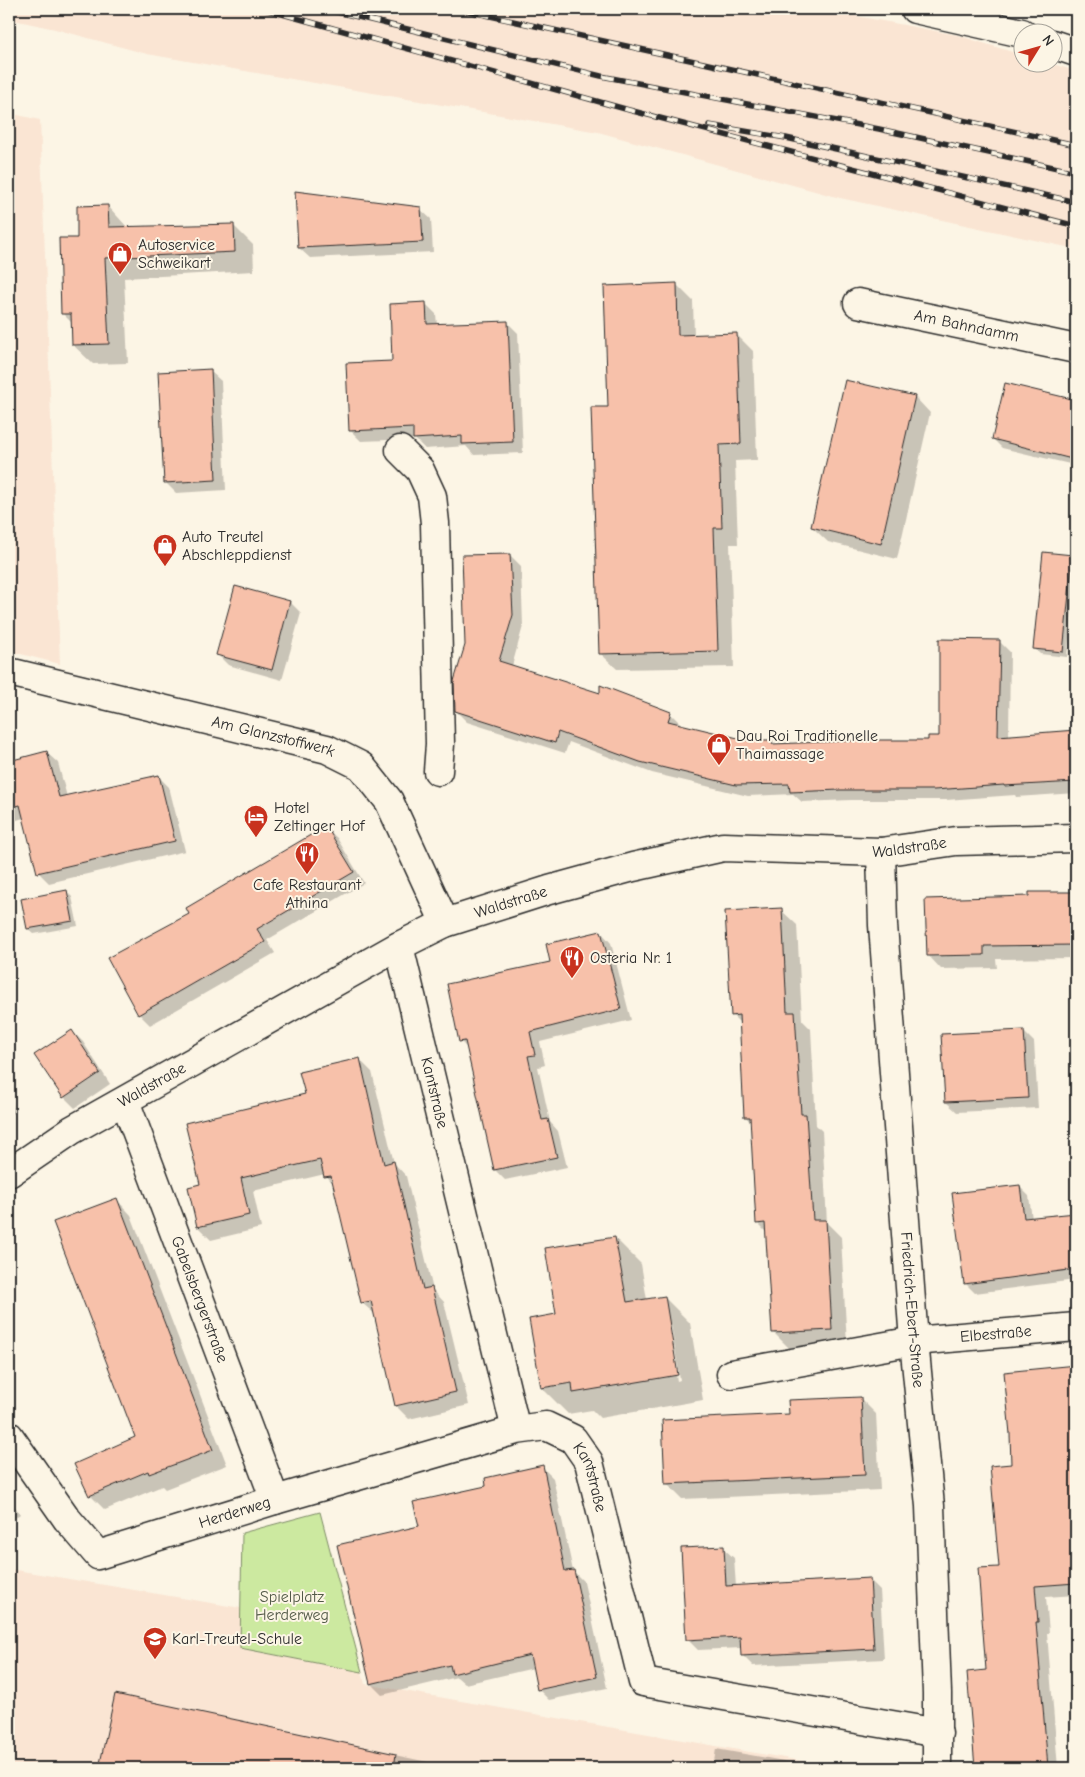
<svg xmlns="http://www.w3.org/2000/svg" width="1085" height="1777" font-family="'Comic Neue',sans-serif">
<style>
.built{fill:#fae5d3}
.green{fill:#cce9a0;stroke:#7c8a66}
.shadow{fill:#0003;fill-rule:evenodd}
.building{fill:#f7c1aa;stroke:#2b2b2b}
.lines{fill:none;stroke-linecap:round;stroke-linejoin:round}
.minor-casing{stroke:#2b2b2b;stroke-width:31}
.minor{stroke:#fcf5e5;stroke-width:28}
.rail-casing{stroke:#2b2b2b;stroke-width:5.5}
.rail{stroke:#fcf5e5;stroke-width:4;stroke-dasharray:11;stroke-linecap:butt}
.labels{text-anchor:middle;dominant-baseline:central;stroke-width:4;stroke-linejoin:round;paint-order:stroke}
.poi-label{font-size:16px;fill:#2b2b2b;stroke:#fcf5e5;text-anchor:start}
.street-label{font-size:16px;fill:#2b2b2b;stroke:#fcf5e5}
.park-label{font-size:16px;fill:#535a48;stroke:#fcf5e5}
</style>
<rect width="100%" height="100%" fill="#fcf5e5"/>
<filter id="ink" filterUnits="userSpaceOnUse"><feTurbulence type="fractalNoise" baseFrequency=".02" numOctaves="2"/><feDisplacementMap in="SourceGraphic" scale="10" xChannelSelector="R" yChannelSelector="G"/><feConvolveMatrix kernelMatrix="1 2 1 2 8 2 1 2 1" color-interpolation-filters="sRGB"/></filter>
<g filter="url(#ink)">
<g class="built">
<path d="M9 9H819L957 35 1022 55V62L1049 63 1076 71V249L840 198 598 132 147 54 55 29 9 19Z"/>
<path d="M9 113 40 120 60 664 9 651Z"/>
<path d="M10 1569 241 1608 240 1648 362 1672 365 1684 841 1768H9Z"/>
</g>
<path class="green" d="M320 1512 362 1672 240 1648 242 1533Z"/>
<g class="shadow">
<path d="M108 206 128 228 233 225 253 245 254 271 124 278 128 363 93 364 73 345 72 323 62 313Z"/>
<path d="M420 209 431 219 433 252 310 258 299 248Z"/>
<path d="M676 284 693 301 694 336 737 335 753 351 757 460 735 461 738 544H730L734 667 617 669 600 653 609 408Z"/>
<path d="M425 303 436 314 437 325 507 322 518 333 523 453 474 455 466 446 425 449 415 439 361 441 350 430 393 362Z"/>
<path d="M210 371 221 381 226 490 176 493 165 482Z"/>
<path d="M846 381 915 397 930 413 897 559 828 542 812 527Z"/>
<path d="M1006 384 1076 401V467L1074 465 1002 448 993 439Z"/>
<path d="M510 555 521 566 523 626 512 666 602 695 670 713 681 724 680 725 745 741H772L776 745 929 741 940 737 999 641 1010 652 1009 736 1075 731V727H1076V793L1016 797 1015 795 946 800H851L802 802 793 794 748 796 652 773 569 742 565 753 467 722 456 711Z"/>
<path d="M1072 557 1076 561V571L1067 657 1040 654 1035 649Z"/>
<path d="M236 588 290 602 301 613 282 680 228 665 217 654Z"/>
<path d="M47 753 58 763 67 797 158 776 169 787 185 851 49 883 38 872 24 818 13 821 9 816V762Z"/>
<path d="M326 828 337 838 364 883 267 940 275 953 150 1025 139 1014 191 914Z"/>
<path d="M67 892 72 897 78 926 34 934 28 929 23 900Z"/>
<path d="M1031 894H1076V958L996 959 997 968 941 969 928 955 1031 897Z"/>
<path d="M781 910 797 925 802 1020 811 1029 816 1125 822 1131 827 1223 841 1237 847 1345 789 1348 773 1332 767 1233 757 1223 751 1123 746 1117 740 1023 732 1015Z"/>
<path d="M601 932 611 943 631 1020 540 1042 545 1065 538 1067 550 1122 558 1131 567 1167 505 1180 495 1170 468 1049 460 1041 552 963Z"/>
<path d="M72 1031 83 1042 110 1084 75 1108 64 1097Z"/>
<path d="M1023 1031 1034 1042 1038 1108 957 1112 946 1102Z"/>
<path d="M359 1059 372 1072 394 1163 406 1176 433 1290 444 1302 469 1405 409 1419 396 1406 376 1315 362 1303 335 1186 325 1174 253 1191 261 1228 211 1240 198 1227 201 1185 306 1095Z"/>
<path d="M9 1086 14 1112 9 1116Z"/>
<path d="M1019 1186 1029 1196 1032 1219 1076 1214V1281L1075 1280 975 1293 965 1283Z"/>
<path d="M117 1200 131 1215 227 1465 165 1489 162 1486 105 1510 90 1495 136 1438Z"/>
<path d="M615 1238 641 1264 647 1300 664 1297 690 1323 703 1400 600 1418 592 1410 568 1414 542 1388 558 1315ZM668 1325H671L680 1380 677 1381Z"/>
<path d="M1076 1367V1595L1046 1597 1049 1633H1047L1058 1768H982V1738L987 1671 1012 1465 1011 1434 1005 1373Z"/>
<path d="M860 1398 876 1414 880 1490 682 1499 666 1483 790 1415Z"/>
<path d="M542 1467 553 1478 573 1571 584 1582 607 1688 549 1700 538 1689 534 1668 465 1684 457 1677 382 1695 371 1684 420 1527 488 1486Z"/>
<path d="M9 1498 20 1514 9 1522Z"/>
<path d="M723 1548 734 1558 736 1587 869 1579 880 1590 884 1659 753 1666 742 1655V1648L698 1650 687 1639Z"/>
<path d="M116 1696 456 1768H101Z"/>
<path d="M716 1749 823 1768H713Z"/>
</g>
<g class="building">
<path d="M295 191 421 207 423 242 298 248Z"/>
<path d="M108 205 109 227 234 224 235 252 105 258 109 344 72 345 71 314H61L59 238H77V206Z"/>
<path d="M677 283 678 335 737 333 741 444 719 445 722 528H714L718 651 599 654 591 407H608L604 286Z"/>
<path d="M426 302 427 324 508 321 513 442 462 444V436L413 439V428L349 431 346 363 392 361 390 304Z"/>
<path d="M211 369 216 480 164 483 158 372Z"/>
<path d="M845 380 915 396 881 544 811 527Z"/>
<path d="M1005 383 1076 400V460L992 439Z"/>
<path d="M1043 552 1073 555 1063 652 1033 649Z"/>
<path d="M510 554 513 615 499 661 600 693V685L671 712 668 721 746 740H772V744L852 741V740H928V736H939V639L1000 640 998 736 1076 730V782L1004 786V785L934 790H840L790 792 789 784 736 785 640 762 558 732 555 743 455 711 454 681 465 645 462 555Z"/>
<path d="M235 586 290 601 272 670 216 655Z"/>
<path d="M47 751 59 797 159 775 175 841 37 873 20 805 9 808V761Z"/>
<path d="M326 826 354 872 257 929 265 942 138 1015 107 958 189 914 186 908Z"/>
<path d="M67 890 73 921 27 929 21 899Z"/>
<path d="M1029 892H1076V945L984 946V955L927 956 925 899 1029 896Z"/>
<path d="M782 908 787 1012H795L801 1114H806L813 1220H826L832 1330 772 1333 765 1223 756 1224 750 1117H744L739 1015 731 1016 725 911Z"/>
<path d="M601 931 621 1009 530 1032 535 1055 528 1056 542 1120 548 1119 557 1157 494 1170 465 1041 459 1042 447 984 550 962 546 944Z"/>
<path d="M72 1030 100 1073 63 1098 34 1055Z"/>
<path d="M1024 1030 1028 1098 945 1102 941 1034Z"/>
<path d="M360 1058 384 1164 394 1161 423 1289 432 1287 456 1392 395 1406 371 1301 361 1303 331 1176 324 1177 320 1160 241 1178 249 1215 197 1227 188 1187 200 1184 185 1123 305 1094 299 1072Z"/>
<path d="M1020 1185 1024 1218 1076 1213V1269L964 1284 952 1193Z"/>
<path d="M117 1198 213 1450 149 1474 148 1471 89 1496 74 1464 135 1437 53 1222Z"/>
<path d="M615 1237 627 1302 665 1296 678 1375 573 1393 572 1383 541 1388 529 1319 556 1314 545 1248Z"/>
<path d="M1076 1365V1583L1035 1586 1038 1622H1036L1048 1768H975L967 1672 986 1670 978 1568 999 1567 990 1466 1011 1464 1010 1434 1004 1372Z"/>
<path d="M861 1397 865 1475 665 1484 662 1420 789 1414 788 1400Z"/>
<path d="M543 1465 565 1571 574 1570 597 1677 537 1690 530 1655 452 1674 450 1665 370 1684 337 1545 419 1526 413 1502 486 1486 485 1478Z"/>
<path d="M724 1546 726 1586 870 1578 874 1649 741 1656 740 1637 686 1640 681 1548Z"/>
<path d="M115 1694 396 1754 394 1768H99Z"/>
</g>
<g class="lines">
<defs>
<g id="minor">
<path d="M915 9 1022 33"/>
<path d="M1052 44 1076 52"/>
<path id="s1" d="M858 303 1076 349"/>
<path d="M400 450 420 470 432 496 435 523 440 744 438 771"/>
<path id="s2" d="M9 672 327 749 361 766 389 801 445 923"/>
<path id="s3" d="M881 852 883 925 914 1341 930 1506 937 1693V1768"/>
<path id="s4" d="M399 946 516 1430"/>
<path id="s5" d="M125 1101 275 1500"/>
<path id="s6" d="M9 1173 72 1130 399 946 445 923 549 890 633 867 723 847 881 852 956 841 1076 838"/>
<path id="s7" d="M731 1374 914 1341 1076 1327"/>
<path id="s8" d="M9 1436 67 1519 98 1555 275 1500 516 1430 546 1426 573 1439 589 1462 643 1682 938 1733"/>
</g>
</defs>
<use href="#minor" class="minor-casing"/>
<use href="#minor" class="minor"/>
<defs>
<g id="rail">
<path d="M264 9 629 110 1076 226"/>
<path d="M325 9 601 76 879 129 1076 172"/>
<path d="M458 9 1076 145"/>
<path d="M709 125 786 138 1076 202"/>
</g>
</defs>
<use href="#rail" class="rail-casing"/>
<use href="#rail" class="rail"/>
</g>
</g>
<defs>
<symbol id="shop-pin" viewBox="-11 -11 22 30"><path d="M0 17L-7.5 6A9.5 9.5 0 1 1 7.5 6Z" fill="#c8321e" stroke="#fcf5e5"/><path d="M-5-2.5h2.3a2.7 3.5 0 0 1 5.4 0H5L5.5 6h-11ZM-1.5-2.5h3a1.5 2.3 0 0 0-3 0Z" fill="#fff"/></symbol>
<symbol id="hotel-pin" viewBox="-11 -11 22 30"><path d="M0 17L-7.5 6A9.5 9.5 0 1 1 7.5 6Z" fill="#c8321e" stroke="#fcf5e5"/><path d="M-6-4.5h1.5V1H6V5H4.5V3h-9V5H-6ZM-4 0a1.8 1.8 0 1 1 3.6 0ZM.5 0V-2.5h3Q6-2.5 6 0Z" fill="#fff"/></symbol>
<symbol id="restaurant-pin" viewBox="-11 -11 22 30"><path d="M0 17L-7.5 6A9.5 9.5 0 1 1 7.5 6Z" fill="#c8321e" stroke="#fcf5e5"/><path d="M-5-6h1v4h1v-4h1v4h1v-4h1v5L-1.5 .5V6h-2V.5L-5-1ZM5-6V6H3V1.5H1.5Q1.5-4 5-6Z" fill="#fff"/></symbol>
<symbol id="school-pin" viewBox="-11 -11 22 30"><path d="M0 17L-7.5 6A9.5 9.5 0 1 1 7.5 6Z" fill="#c8321e" stroke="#fcf5e5"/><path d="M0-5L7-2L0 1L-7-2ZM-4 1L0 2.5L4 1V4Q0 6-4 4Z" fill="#fff"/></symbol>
</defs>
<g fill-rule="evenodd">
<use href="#shop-pin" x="106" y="240" width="28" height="38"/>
<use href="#shop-pin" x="151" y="532" width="28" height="38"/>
<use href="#shop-pin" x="705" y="731" width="28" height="38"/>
<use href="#hotel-pin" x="242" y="803" width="28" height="38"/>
<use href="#restaurant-pin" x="293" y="840" width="28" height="38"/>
<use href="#restaurant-pin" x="558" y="944" width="28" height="38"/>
<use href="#school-pin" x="141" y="1625" width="28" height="38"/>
</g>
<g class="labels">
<g class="poi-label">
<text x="138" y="245">Autoservice<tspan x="138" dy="18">Schweikart</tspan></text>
<text x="182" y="537">Auto Treutel<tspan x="182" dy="18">Abschleppdienst</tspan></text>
<text x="736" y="736">Dau Roi Traditionelle<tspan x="736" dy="18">Thaimassage</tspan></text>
<text x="274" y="808">Hotel<tspan x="274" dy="18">Zeltinger Hof</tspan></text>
<text x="307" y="885" text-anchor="middle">Cafe Restaurant<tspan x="307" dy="18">Athina</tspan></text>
<text x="590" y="958">Osteria Nr. 1</text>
<text x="172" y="1639">Karl-Treutel-Schule</text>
</g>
<g class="street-label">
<text stroke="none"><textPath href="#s1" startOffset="111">Am Bahndamm</textPath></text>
<text stroke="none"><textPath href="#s2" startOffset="272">Am Glanzstoffwerk</textPath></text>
<text stroke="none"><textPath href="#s6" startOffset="978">Waldstraße</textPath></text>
<text stroke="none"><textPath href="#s6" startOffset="572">Waldstraße</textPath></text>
<text stroke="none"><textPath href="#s6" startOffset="168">Waldstraße</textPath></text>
<text stroke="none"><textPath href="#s4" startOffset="151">Kantstraße</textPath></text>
<text stroke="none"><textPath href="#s5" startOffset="212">Gabelsbergerstraße</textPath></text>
<text stroke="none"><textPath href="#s3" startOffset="459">Friedrich-Ebert-Straße</textPath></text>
<text stroke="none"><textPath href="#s7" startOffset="268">Elbestraße</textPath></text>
<text stroke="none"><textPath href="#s8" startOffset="688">Kantstraße</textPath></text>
<text stroke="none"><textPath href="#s8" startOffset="292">Herderweg</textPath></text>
</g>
<g class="park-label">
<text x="292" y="1597">Spielplatz<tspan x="292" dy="18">Herderweg</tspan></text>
</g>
</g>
<rect width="1085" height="1777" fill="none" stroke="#fcf5e5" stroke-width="30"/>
<rect x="15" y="15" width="1055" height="1747" fill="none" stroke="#2b2b2b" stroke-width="2" filter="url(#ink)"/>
<g transform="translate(1038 48) rotate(53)"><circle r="24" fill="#fcf5e5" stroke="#a8a49b"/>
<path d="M0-4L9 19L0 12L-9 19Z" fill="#c8321e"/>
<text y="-8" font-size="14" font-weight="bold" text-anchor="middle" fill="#2b2b2b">N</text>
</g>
</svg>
